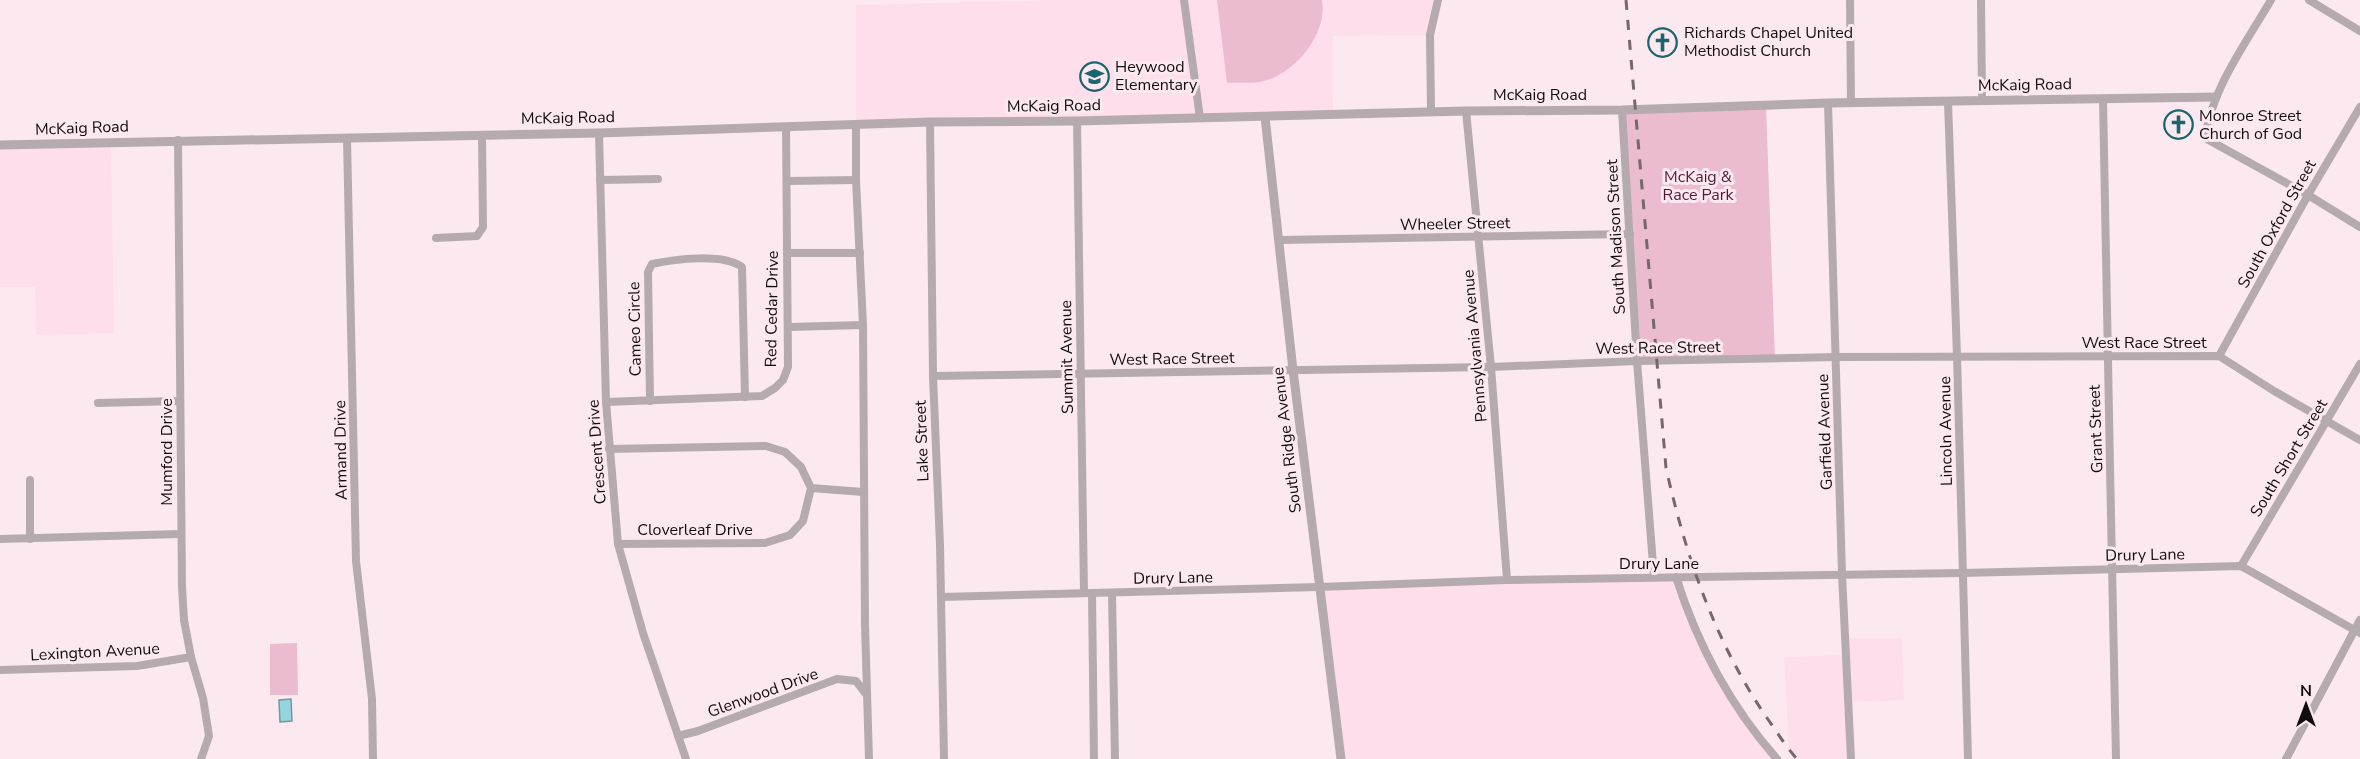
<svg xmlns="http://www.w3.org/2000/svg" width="2360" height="759" font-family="'Nunito Sans',sans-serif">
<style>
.built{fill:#fedeeb}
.green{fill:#ebbcd0}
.water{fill:#95d5de;stroke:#6e99a0;stroke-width:1.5}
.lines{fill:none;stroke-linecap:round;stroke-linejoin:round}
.minor{stroke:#b5abaf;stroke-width:8}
.tertiary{stroke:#b5abaf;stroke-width:9}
.rail{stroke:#74686d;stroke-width:3;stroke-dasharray:10 10;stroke-linecap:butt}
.labels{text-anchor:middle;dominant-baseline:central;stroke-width:6;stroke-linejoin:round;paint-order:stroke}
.poi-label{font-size:16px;fill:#130c0f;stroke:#fce9f0;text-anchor:start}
.street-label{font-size:16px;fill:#130c0f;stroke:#fce9f0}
.park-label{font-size:16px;fill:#531837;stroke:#fce9f0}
</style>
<rect width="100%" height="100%" fill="#fce9f0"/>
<g class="built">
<path d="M1055 0H1438L1430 35 1333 36V115L856 125V5Z"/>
<path d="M111 142 114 333 36 335 35 287H0V145Z"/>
<path d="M1676 577 1689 616 1739 709 1777 759H1341L1319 587Z"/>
<path d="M1845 638H1902L1904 700 1848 702 1851 759H1797L1789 750 1784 657 1846 655Z"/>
</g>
<g class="green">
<path d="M1217 0H1322C1328 33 1296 73 1264 81 1253 84 1239 82 1227 83Z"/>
<path d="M1766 105 1775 359 1637 361 1622 110Z"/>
<path d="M297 643 298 695H270V644Z"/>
</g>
<path class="water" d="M291 699 292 721 280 722 279 700Z"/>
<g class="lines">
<g class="minor">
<path d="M1184 0 1200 118"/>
<path d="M1850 0 1851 103"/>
<path d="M1981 0 1982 101"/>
<path d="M2271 0C2246 43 2212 88 2205 138L2308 195 2360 227"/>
<path d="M2309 0 2360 31"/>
<path d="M2103 99C2106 319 2112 539 2116 759"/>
<path d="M1948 102 1957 356 1968 759"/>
<path d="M1828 103 1842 574 1851 759"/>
<path d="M1622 110 1637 361 1654 577"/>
<path d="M1466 111 1491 367 1507 580"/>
<path d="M1431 112 1430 35 1438 0"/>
<path d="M1077 121 1084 593"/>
<path d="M930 122 933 376 940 545 944 759"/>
<path d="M856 125V180L863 325 865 625 869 759"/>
<path d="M599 133 606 402 618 544 643 633 686 759"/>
<path d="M347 139 356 561 372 699 373 759"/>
<path d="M178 140 182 587 184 620 191 657 203 698 209 736 201 759"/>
<path d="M600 180 658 179"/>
<path d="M788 181 856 180"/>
<path d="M436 238 477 236 483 227 482 135"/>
<path d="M1280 240 1630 234"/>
<path d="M787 253H860"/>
<path d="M789 327 863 325"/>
<path d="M2219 356 2308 195 2360 107"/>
<path d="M933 376 1491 367 1637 361 1836 357 2219 356 2274 391 2360 440"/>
<path d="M650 401 648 272 652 264C675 259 722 253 742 267L745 397"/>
<path d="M606 402 762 396 775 388 783 380 788 367 786 127"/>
<path d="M98 403 180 401"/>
<path d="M609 449 766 446 785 452 801 467 811 488 803 521 790 535 765 543 618 544"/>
<path d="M30 480V539"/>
<path d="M811 488 863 492"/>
<path d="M0 539 180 534"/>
<path d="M2241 566 2360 364"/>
<path d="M1676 577C1697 643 1731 707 1777 759"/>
<path d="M1092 593 1094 759"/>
<path d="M1112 593 1115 759"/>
<path d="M941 597 1319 587 1507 580 1962 573 2241 566 2360 633"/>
<path d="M0 670 137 666 191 657"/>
<path d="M678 736 698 731 837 679 856 681 866 694"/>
<path d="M2286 759 2360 620"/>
</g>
<g class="tertiary">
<path d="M1265 117 1293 370 1341 759"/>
<path d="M0 145 599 133 930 122 1077 121 1466 111 1622 110 1828 103 2216 97"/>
</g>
<path class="rail" d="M1626 0 1666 468C1686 557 1715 642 1767 718 1777 732 1786 747 1797 759"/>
</g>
<defs>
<symbol id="church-ring" viewBox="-11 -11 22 22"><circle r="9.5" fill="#fce9f0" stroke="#19666e" stroke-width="1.5"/><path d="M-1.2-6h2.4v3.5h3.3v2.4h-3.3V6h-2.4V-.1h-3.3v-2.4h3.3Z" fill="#19666e"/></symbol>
<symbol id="school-ring" viewBox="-11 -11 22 22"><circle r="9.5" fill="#fce9f0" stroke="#19666e" stroke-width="1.5"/><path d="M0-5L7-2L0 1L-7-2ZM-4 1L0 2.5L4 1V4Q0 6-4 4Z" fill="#19666e"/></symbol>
</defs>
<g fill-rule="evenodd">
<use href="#church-ring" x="1646" y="26" width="33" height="33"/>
<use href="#school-ring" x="1078" y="60" width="33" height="33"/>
<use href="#church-ring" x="2162" y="108" width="33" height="33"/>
</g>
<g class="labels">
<g class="poi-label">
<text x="1684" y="33">Richards Chapel United<tspan x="1684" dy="18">Methodist Church</tspan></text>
<text x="1115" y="67">Heywood<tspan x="1115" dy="18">Elementary</tspan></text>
<text x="2199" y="116">Monroe Street<tspan x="2199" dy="18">Church of God</tspan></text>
</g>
<g class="street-label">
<text transform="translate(2025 85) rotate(-1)">McKaig Road</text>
<text x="1540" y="95">McKaig Road</text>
<text transform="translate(1054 106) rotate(-1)">McKaig Road</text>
<text transform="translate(568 118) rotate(-1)">McKaig Road</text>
<text transform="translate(82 128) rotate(-2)">McKaig Road</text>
<text transform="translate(1455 224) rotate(-1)">Wheeler Street</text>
<text transform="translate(2277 224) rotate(-61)">South Oxford Street</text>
<text transform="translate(1616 237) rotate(-93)">South Madison Street</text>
<text transform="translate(772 309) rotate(-89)">Red Cedar Drive</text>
<text transform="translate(635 329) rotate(-91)">Cameo Circle</text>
<text x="2144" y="343">West Race Street</text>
<text transform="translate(1475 346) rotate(-95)">Pennsylvania Avenue</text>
<text transform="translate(1658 348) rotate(-1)">West Race Street</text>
<text transform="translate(1067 357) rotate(-91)">Summit Avenue</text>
<text transform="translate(1172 359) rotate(-1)">West Race Street</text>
<text transform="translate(2096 429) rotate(-92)">Grant Street</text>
<text transform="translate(1946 431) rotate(-91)">Lincoln Avenue</text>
<text transform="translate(1825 432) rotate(-92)">Garfield Avenue</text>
<text transform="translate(1287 440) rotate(-97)">South Ridge Avenue</text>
<text transform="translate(922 441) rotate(-92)">Lake Street</text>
<text transform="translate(341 450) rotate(-91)">Armand Drive</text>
<text transform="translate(167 452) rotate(-90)">Mumford Drive</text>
<text transform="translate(597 452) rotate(-94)">Crescent Drive</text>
<text transform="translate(2289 458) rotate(-59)">South Short Street</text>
<text x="695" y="530">Cloverleaf Drive</text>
<text transform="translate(2145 555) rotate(-1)">Drury Lane</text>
<text x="1659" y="564">Drury Lane</text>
<text transform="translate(1173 578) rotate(-1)">Drury Lane</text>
<text transform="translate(95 652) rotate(-3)">Lexington Avenue</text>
<text transform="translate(763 693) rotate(-20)">Glenwood Drive</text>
</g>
<g class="park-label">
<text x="1698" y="177">McKaig &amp;<tspan x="1698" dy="18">Race Park</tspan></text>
</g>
</g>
<g transform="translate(2306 705)" stroke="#fce9f0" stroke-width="4.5" paint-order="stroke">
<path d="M0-4.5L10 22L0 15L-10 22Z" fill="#130c0f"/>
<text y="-9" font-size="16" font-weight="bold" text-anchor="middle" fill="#130c0f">N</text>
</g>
</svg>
